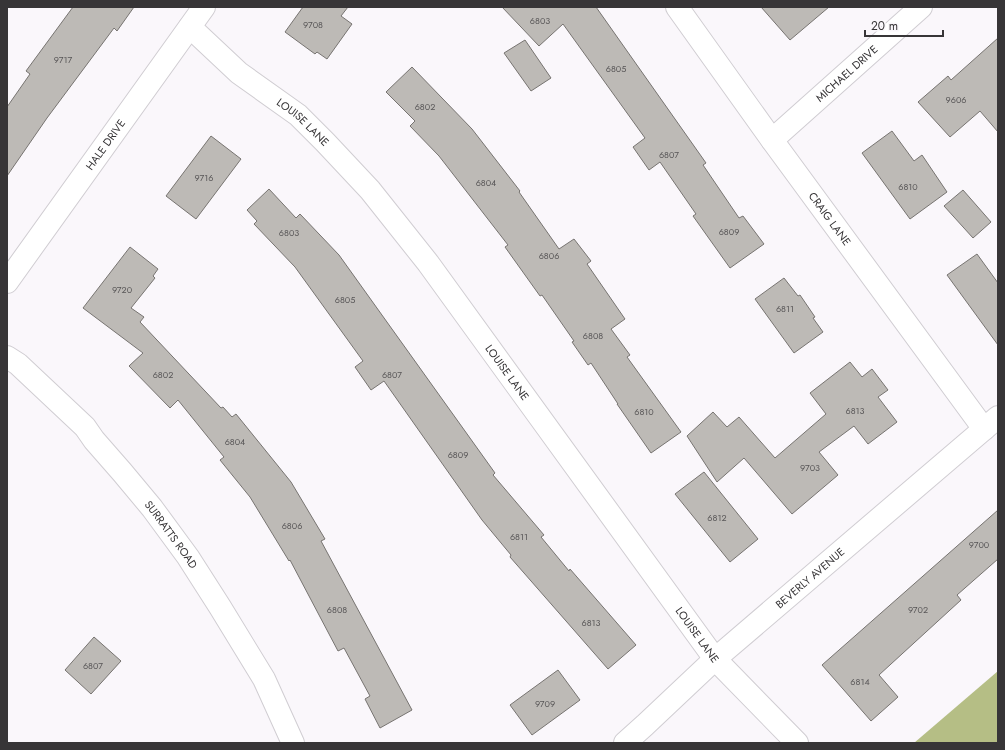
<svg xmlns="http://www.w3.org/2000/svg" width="1005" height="750" font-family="Jost,sans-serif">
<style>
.forest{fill:#b5be85}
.building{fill:#bdbab6;stroke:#777471}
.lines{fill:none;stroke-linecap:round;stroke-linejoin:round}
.minor-casing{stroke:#d0cdd2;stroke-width:24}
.secondary-casing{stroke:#d0cdd2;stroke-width:24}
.minor{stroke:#fff;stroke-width:22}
.secondary{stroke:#fff;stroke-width:22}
.labels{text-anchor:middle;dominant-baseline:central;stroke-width:4;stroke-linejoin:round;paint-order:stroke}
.number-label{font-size:9px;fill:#585657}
.street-label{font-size:11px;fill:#373537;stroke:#faf7fb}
</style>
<rect width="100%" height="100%" fill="#faf7fb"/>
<path class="forest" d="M998 671V743H914Z"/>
<g class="building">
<path d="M73 7H134L117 31 114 28 47 118 7 176V107L30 74 26 71Z"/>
<path d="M303 7H348L341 16 352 24 327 59 317 52 315 54 285 32Z"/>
<path d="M502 7H596L706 163 703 165 739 218 743 216 764 244 730 268 693 216 696 214 660 162 649 170 633 147 645 138 563 24 539 46Z"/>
<path d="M761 7H829L790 40Z"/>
<path d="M998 38V132L980 111 950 137 918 102 948 76 951 80Z"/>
<path d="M525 40 551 78 531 91 504 53Z"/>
<path d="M412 67 472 129 520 191 519 192 559 249 574 239 591 261 587 264 625 319 611 329 630 355 627 357 681 432 651 453 617 404H618L591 363 588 365 572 342 574 341 542 295 540 296 505 247 508 245 439 156 410 126 415 121 386 92Z"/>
<path d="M892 131 914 161 922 155 947 192 910 219 862 153Z"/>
<path d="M211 136 241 159 196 219 166 196Z"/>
<path d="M269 189 296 218 300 214 339 255 495 473 493 475 544 535 541 537 569 571 570 569 636 645 608 669 510 557 511 555 482 520 384 381 371 390 355 367 363 361 295 267 254 224 257 221 247 210Z"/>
<path d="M963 190 991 222 973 238 944 206Z"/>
<path d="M130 247 158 269 153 276 155 278 131 308 144 317 140 322 221 408 223 407 232 417 236 414 291 482 325 539 321 541 412 710 380 728 365 699 370 696 344 648 338 651 290 560 289 561 250 497 220 460 224 457 178 400 170 408 129 366 143 353 83 308Z"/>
<path d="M977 254 998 283V345L947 275Z"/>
<path d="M784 278 798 296 800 295 815 317 813 318 823 332 794 353 755 299Z"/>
<path d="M850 362 862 377 872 369 888 390 878 397 897 422 868 444 854 426 819 452 838 475 792 514 744 458 717 482 687 436 713 412 727 427 739 417 775 458 826 414 810 393Z"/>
<path d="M704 472 758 539 730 562 675 494Z"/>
<path d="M998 510V559L957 595 961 600 879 675 898 697 871 721 822 665Z"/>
<path d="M94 637 121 661 91 694 65 670Z"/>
<path d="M558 670 580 700 532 735 510 705Z"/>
</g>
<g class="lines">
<defs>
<g id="minor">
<path id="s1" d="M677 7 772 140 984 429"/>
<path id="s2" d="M190 27 239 73 298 115 325 142 370 190 428 263 715 659 797 743"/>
<path id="s3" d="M772 140 921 7"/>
<path id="s4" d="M7 282 204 7"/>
<path id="s5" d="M625 743 645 725 715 659 998 417"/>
</g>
<g id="secondary">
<path id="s6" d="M7 357 18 364 85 427 94 440 122 472 152 508 188 557 220 607 264 679 293 743"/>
</g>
</defs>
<use href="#minor" class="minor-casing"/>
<use href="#secondary" class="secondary-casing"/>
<use href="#minor" class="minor"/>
<use href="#secondary" class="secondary"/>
</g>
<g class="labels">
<g class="number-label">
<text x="540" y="20">6803</text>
<text x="313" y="24">9708</text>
<text x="63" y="59">9717</text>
<text x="616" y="68">6805</text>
<text x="956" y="99">9606</text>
<text x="425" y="106">6802</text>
<text x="669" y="154">6807</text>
<text x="204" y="177">9716</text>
<text x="486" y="182">6804</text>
<text x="908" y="186">6810</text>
<text x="729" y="231">6809</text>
<text x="289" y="232">6803</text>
<text x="549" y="255">6806</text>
<text x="122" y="289">9720</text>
<text x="345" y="299">6805</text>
<text x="785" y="308">6811</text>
<text x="593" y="335">6808</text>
<text x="163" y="374">6802</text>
<text x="392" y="374">6807</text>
<text x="855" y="410">6813</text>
<text x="644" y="411">6810</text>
<text x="235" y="441">6804</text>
<text x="458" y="454">6809</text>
<text x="810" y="467">9703</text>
<text x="717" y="517">6812</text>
<text x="292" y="525">6806</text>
<text x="519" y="536">6811</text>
<text x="979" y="544">9700</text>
<text x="337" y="609">6808</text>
<text x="918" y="609">9702</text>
<text x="591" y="622">6813</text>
<text x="93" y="665">6807</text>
<text x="860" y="681">6814</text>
<text x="545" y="703">9709</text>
</g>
<g class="street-label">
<text stroke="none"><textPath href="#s3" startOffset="100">MICHAEL DRIVE</textPath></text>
<text stroke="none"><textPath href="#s2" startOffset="148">LOUISE LANE</textPath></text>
<text stroke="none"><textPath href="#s4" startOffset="169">HALE DRIVE</textPath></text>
<text stroke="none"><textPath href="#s1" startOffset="261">CRAIG LANE</textPath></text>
<text stroke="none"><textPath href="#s2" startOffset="472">LOUISE LANE</textPath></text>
<text stroke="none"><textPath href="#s6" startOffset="243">SURRATTS ROAD</textPath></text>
<text stroke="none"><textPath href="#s5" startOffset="248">BEVERLY AVENUE</textPath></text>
<text stroke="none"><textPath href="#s2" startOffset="796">LOUISE LANE</textPath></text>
</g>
</g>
<rect width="1005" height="750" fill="none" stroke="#373537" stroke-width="16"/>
<path d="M865 30v6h78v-6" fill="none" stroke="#373537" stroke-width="2"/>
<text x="871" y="30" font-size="12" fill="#373537" stroke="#faf7fb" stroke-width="3" paint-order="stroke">20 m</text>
</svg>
